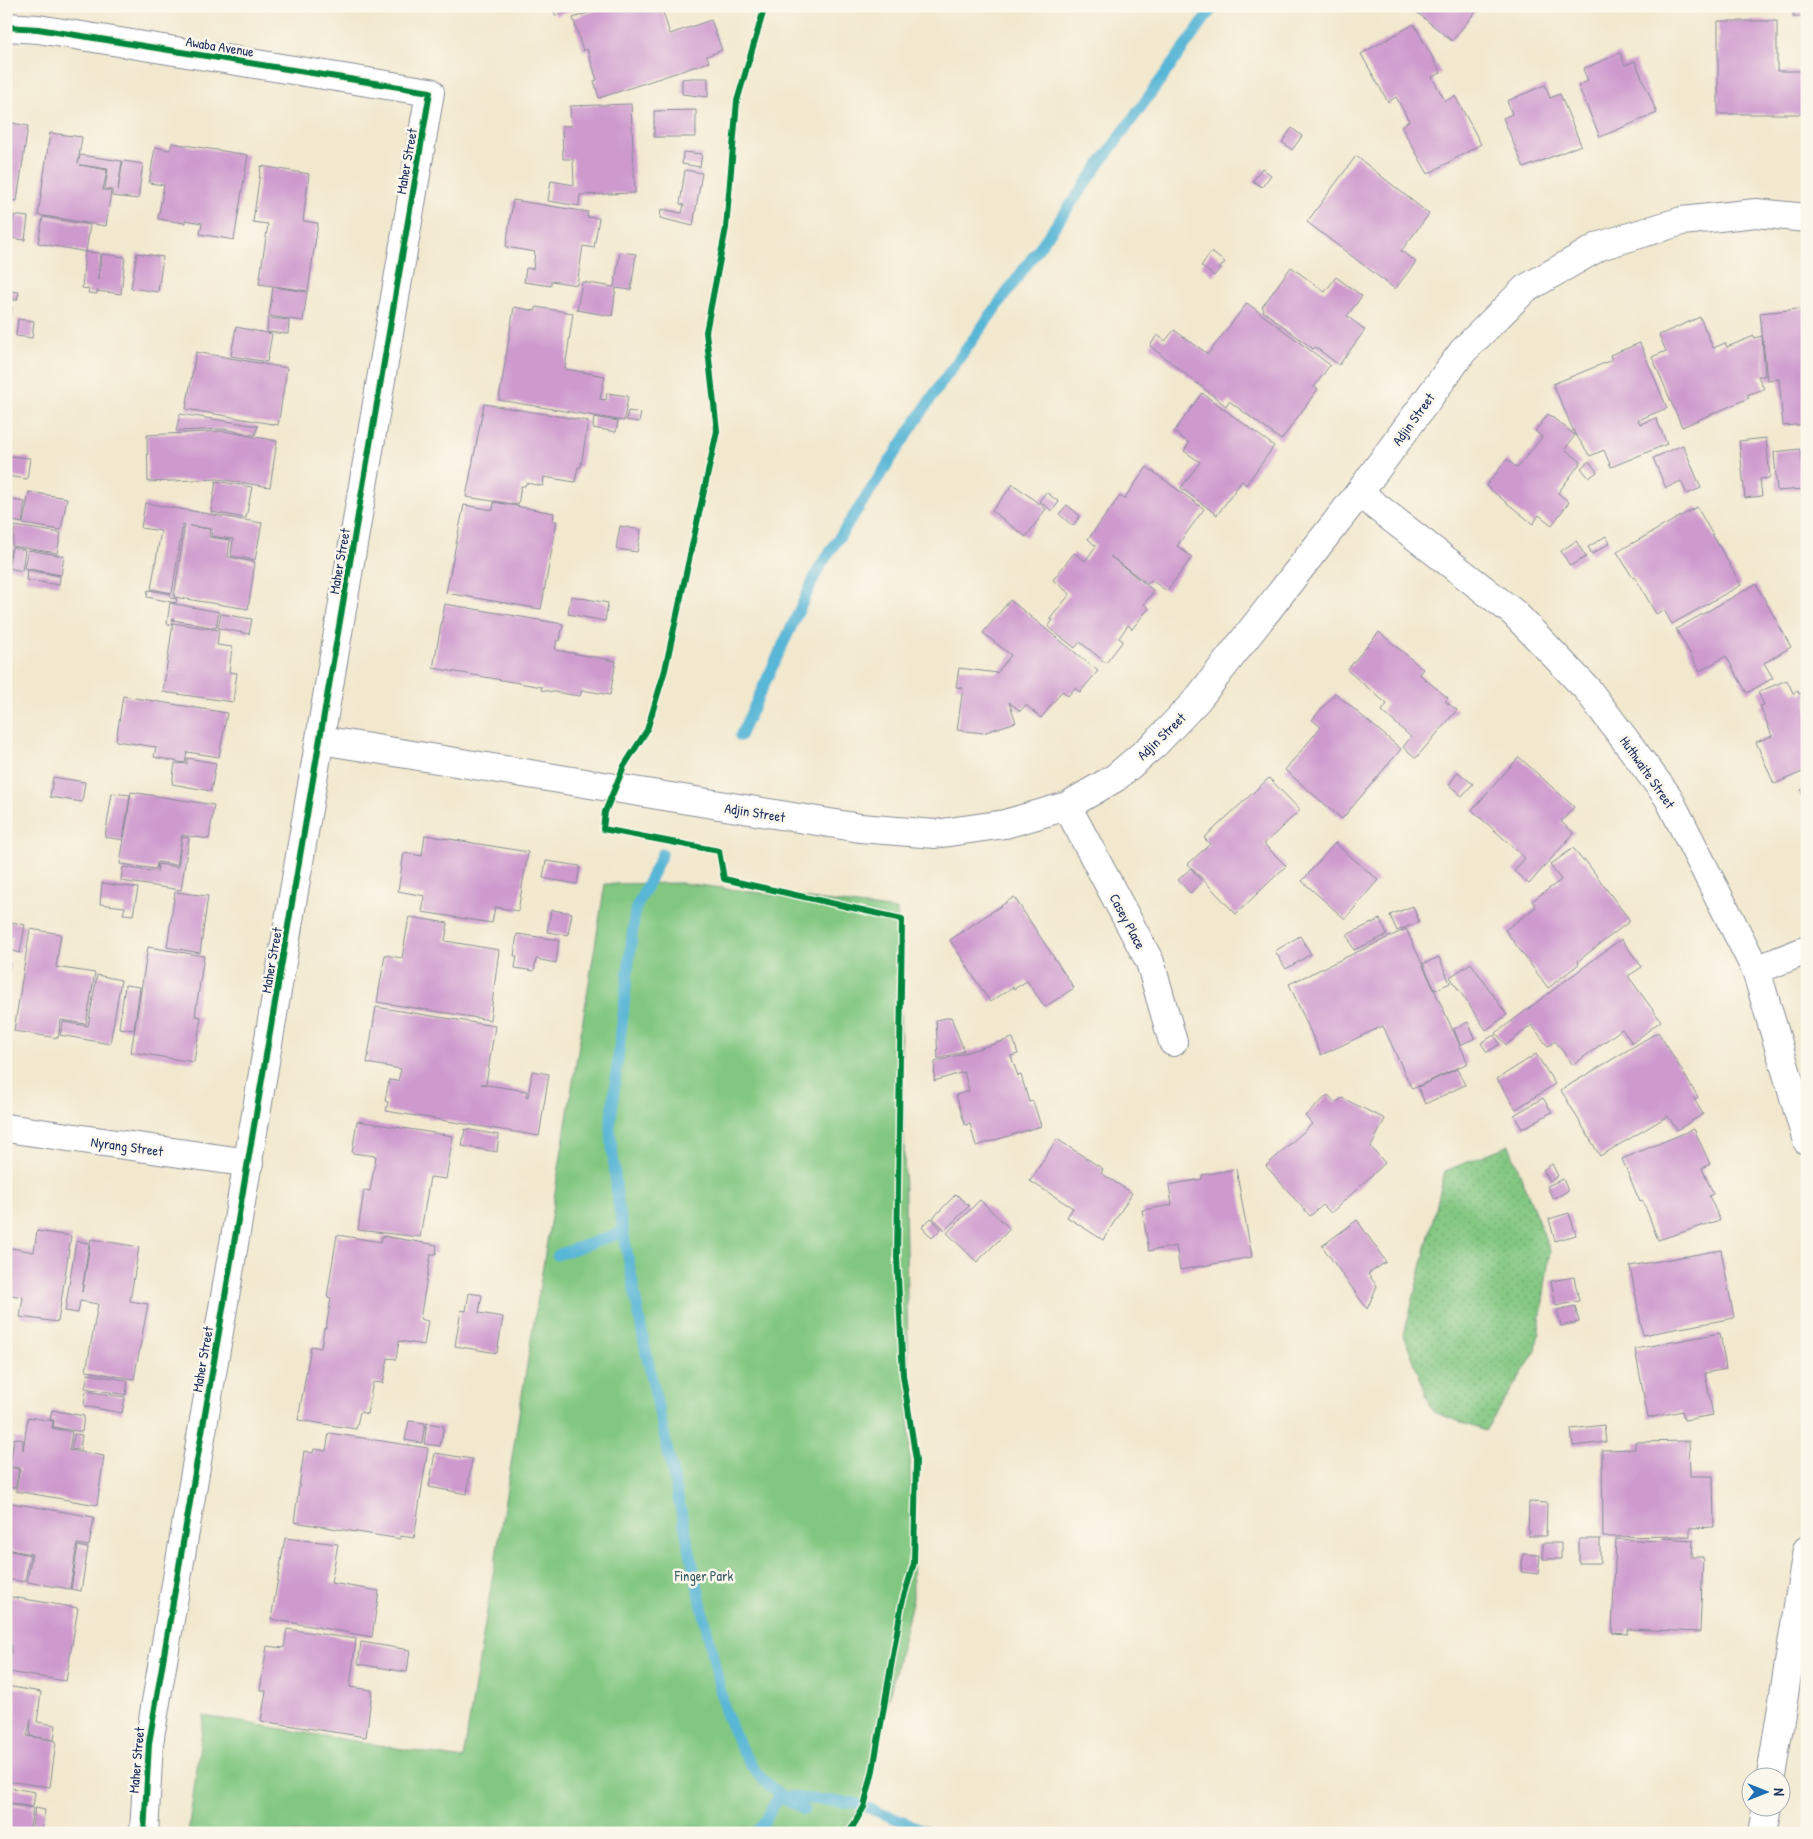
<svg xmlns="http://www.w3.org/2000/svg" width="1813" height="1839" font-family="'Patrick Hand',sans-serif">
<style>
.grass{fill:url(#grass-dots);stroke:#4e7b70}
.park{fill:#82c781;stroke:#4e7b70}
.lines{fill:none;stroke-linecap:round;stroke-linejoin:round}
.stream{stroke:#58b6d6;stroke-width:11}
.building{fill:#ce9ace}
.minor-casing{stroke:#868c96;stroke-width:30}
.minor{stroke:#fff;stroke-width:28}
.cycleway-casing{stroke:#fbf7ec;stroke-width:9}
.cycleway{stroke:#00873e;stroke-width:6}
.labels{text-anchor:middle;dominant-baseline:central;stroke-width:5;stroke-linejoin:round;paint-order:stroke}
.street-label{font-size:14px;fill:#1b2f5e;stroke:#fbf7ec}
.park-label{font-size:14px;fill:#3a5d68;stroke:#fbf7ec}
</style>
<defs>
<pattern id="grass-dots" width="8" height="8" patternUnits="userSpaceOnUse" patternTransform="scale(1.25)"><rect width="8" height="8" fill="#82c781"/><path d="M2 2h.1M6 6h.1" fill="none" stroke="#6aa26d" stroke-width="1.8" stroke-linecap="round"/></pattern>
</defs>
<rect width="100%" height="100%" fill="#fbf7ec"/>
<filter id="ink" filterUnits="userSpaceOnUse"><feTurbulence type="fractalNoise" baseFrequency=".02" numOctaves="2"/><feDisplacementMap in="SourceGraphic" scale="10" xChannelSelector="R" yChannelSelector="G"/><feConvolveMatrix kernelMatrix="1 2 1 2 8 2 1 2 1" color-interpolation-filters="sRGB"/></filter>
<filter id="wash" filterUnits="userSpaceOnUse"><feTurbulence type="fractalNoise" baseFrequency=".0096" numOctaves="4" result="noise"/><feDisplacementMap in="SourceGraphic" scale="20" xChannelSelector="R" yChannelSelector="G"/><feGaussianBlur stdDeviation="1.12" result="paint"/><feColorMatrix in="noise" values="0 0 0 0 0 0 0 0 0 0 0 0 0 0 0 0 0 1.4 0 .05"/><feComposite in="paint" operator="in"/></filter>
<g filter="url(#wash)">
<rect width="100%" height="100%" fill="#f2e8ce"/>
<path class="grass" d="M1509 1145 1550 1251 1536 1351 1485 1431 1433 1412 1404 1335 1445 1171Z"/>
<g class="park">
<path d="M6 307 13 308 6 350Z"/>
<path d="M682 883 897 910 904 1151 913 1598 861 1812 843 1833H188L204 1716 463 1759 605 884Z"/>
</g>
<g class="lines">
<g class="stream">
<path d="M740 736 819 568 940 385 1214 6"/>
<path d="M662 854 635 910 610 1128 618 1203 644 1343 725 1711C745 1761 756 1783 804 1810"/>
<path d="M557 1255 623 1232"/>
<path d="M754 1833 759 1831 779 1796 855 1803 932 1833"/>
</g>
</g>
<g id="blocks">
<g class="building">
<path d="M552 6H582L556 16Z"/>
<path d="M609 6H661L670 34 711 20 722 50 707 56 709 62 599 98 594 81 597 80 587 49 583 51 573 18Z"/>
<path d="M1409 6H1480L1452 41Z"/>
<path d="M1794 6H1807V17H1793Z"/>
<path d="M1718 21H1777V71H1807V114H1718Z"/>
<path d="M1414 24 1441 73 1432 77 1445 101 1455 96 1481 144 1428 174 1401 126 1409 121 1396 97 1388 102 1361 54Z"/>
<path d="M1620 53 1625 65 1635 61 1657 113 1600 137 1578 86 1588 81 1583 69Z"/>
<path d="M692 78H708V97L682 94V79Z"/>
<path d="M1545 85 1550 98 1560 94 1581 145 1524 168 1503 118 1512 114 1507 101Z"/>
<path d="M631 104 635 193 580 195 579 206 548 201 551 181 574 185 573 159H563L562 126H571L570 106Z"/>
<path d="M696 110V137H654V111Z"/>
<path d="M6 122 28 126 17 201 6 200Z"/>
<path d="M1292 128 1302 136 1292 150 1282 142Z"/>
<path d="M50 133 82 137 78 163 80 155 122 161 118 190 123 161 143 164 138 199 112 196V190L105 189 108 169 80 165 107 170 103 190 111 191 106 226 38 215Z"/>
<path d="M172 143 248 155 234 240 200 234 202 223 185 220V223L158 219 164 185 149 183 155 147 170 150Z"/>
<path d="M683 152 702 154 700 167 682 164Z"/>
<path d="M1356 156 1429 214 1401 251 1416 262 1395 289 1307 222Z"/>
<path d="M261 166 309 174 303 221 318 223 308 291 259 284 268 224 253 222Z"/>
<path d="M1262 168 1271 175 1262 187 1253 181Z"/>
<path d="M685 170 702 173 693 226 660 218 661 209 682 213 684 205 680 204Z"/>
<path d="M513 200 588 212 587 217 599 218 594 248 583 246 577 285 551 281V286L524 282 526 268 533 269 535 252 506 247Z"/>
<path d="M14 215 28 217 25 240 10 238Z"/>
<path d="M43 217 90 225 86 252 38 243Z"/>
<path d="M85 252 100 253 98 280 102 254 125 257 121 294 97 291V294L88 293 89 289 82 288Z"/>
<path d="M620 252 636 254 631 290 616 288 612 316 577 310 582 282 614 287Z"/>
<path d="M1211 252 1225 262 1214 276 1201 266Z"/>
<path d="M137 253 163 257 158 292 131 288Z"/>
<path d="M1291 267 1325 292 1336 277 1362 296 1347 316 1365 330 1339 365 1315 347 1313 349 1263 311 1264 309 1262 307Z"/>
<path d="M273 287 307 292 303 321 269 316Z"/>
<path d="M9 291 19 292 17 300 8 299Z"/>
<path d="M1247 303 1330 365 1314 387 1318 389 1281 440 1229 401 1226 406 1150 346 1157 335 1165 341 1174 330 1208 354Z"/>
<path d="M514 307 536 311V307L573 313 565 369 605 376 600 399 606 400 607 393 628 396 624 421 499 400Z"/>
<path d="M1807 308V424L1783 426 1779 379 1767 380 1760 313Z"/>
<path d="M1700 317 1713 348 1725 343 1727 347 1754 336V338L1762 336 1765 376H1758L1764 389 1747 395 1749 398 1682 427 1652 357 1666 351 1659 335Z"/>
<path d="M268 318 289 320 288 334 267 332Z"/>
<path d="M18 319 34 321 32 338 16 336Z"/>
<path d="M236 327 272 334 267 362 231 356Z"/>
<path d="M1640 343 1667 408 1638 420 1640 424 1656 418 1667 444 1611 467 1604 450 1590 456 1574 432 1553 384 1612 360 1610 355Z"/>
<path d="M196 352 287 368 278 425 186 409Z"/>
<path d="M1202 393 1274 446 1246 485 1242 481 1217 515 1181 488 1200 462 1184 451 1189 443 1174 432Z"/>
<path d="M484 404 588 421 581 467H578L575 482 544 477 543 486 526 483 525 486H521L518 505 466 497Z"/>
<path d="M628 411 641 413 639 422 626 420Z"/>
<path d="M180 414 258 426 255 435 224 429 176 431Z"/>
<path d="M1548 414 1575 435 1565 449 1581 462 1558 493 1569 502 1552 525 1539 515 1533 524 1486 486 1507 459 1517 468 1542 437 1535 431Z"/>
<path d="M594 417 618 421 616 432 593 428Z"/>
<path d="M224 431 277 441 270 487 218 479 148 482 147 435Z"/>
<path d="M1766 438 1770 478 1760 479 1762 496 1745 498 1739 441Z"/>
<path d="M1683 445 1701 488 1687 494 1681 481 1666 488 1653 458Z"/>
<path d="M1800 449 1804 489 1777 491 1774 452Z"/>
<path d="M9 456 30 458 27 479 7 476Z"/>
<path d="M1589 461 1597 472 1589 478 1581 468Z"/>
<path d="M1147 467 1204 509 1177 546 1192 557 1167 591 1151 580 1148 584 1110 556 1154 591 1144 604 1149 608 1132 629 1128 625 1119 638 1123 641 1106 663 1080 642 1075 648 1048 627 1053 620 1050 619 1070 594 1053 580 1074 553 1085 561 1096 546 1088 539 1120 496 1124 499Z"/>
<path d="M216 481 252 487 246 518 211 512Z"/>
<path d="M1013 484 1046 509 1026 537 992 511Z"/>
<path d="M29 492 67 498 61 530 23 524Z"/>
<path d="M1046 492 1059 502 1052 511 1039 501Z"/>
<path d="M7 499 25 502 22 523 6 520Z"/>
<path d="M494 502 554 513 553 521H557L541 609 446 593 464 505 493 510Z"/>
<path d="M145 503 262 523 255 560 231 556 233 539 211 536 212 529 190 526 210 529 209 537 230 540 228 557 255 562 248 609 174 597 185 524H183L172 593 151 589 161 531 141 528Z"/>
<path d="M1067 505 1080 516 1073 526 1059 514Z"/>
<path d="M1697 507 1741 585 1672 624 1664 610 1656 614 1635 577 1633 578 1617 552Z"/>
<path d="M15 526 61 533 57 553 12 546Z"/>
<path d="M620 526 641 530 637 552 616 549Z"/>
<path d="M1606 536 1610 543 1592 554 1588 547Z"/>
<path d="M1576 541 1586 557 1570 566 1561 551Z"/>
<path d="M12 547 25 550 22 571 8 568Z"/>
<path d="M6 549 10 550 7 567 6 566Z"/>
<path d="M28 550 64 556 61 575 24 568Z"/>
<path d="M27 570 60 576 59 585 26 580Z"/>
<path d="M1756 584 1791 647 1764 663 1773 678 1747 693 1726 656 1700 671 1676 629Z"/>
<path d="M148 590 171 594 170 598 177 599 176 603 147 597Z"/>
<path d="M571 596 608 603 605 621 568 614Z"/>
<path d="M1010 600 1098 671 1080 692 1075 688 1068 696 1062 691 1041 718 1026 705 1020 711 1009 702 1016 722 983 733 957 730 963 688 956 687 959 668 997 673 1011 655 983 633Z"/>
<path d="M170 603 219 612 216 628 173 620V618L172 625 167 624Z"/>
<path d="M445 604 563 624 560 641 557 640 555 650 616 661 610 695 582 690 580 696 541 690 542 687 433 668Z"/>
<path d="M221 614 252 619 249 634 218 628Z"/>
<path d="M173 623 219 630 217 645 232 647 229 672 237 673 233 702 163 692Z"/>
<path d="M1379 632 1423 669 1419 674 1448 698 1445 701 1457 710 1416 758 1403 747 1411 737 1382 711 1387 704 1347 670Z"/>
<path d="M1787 680 1793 693 1798 691 1799 694 1807 691V770L1774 784 1756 742 1772 736 1760 706 1764 705 1758 692Z"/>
<path d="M1335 693 1401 749 1342 819 1285 770 1321 727 1312 720Z"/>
<path d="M123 696 227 713 219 757 187 752 185 763 154 757 156 747 116 741Z"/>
<path d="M1519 757 1574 807 1561 822 1574 833 1529 884 1514 871 1525 858 1472 810Z"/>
<path d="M187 758 216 763 211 791 172 784 175 763 187 764Z"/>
<path d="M1458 772 1473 784 1462 796 1449 785Z"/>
<path d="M53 777 85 782 82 802 50 797Z"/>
<path d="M1269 778 1300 810 1264 844 1286 866 1236 914 1188 864 1210 844 1204 838Z"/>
<path d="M1807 788V805H1806L1801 790Z"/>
<path d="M131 792 214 805 209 839 182 835 177 865 157 862 156 869 120 864Z"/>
<path d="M112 793 130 795 123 840 105 837Z"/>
<path d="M425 835 528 852 518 911 495 907 492 923 422 912 425 896 398 891 404 853 422 856Z"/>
<path d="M182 837 189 838 181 890 121 881 123 867 157 872 158 864 178 867Z"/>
<path d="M1335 843 1378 880 1345 919 1302 881Z"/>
<path d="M1573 848 1583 861 1585 860 1630 921 1578 961 1579 964 1548 988 1505 930 1536 907 1532 901 1561 880 1550 865Z"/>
<path d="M546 861 580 866 577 884 543 878Z"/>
<path d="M1191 868 1202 882 1190 893 1178 880Z"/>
<path d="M102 883 138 888 133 915 123 914 125 907 100 904Z"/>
<path d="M175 892 208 896 200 953 167 947Z"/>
<path d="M1014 897 1074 988 1045 1007 1027 981 1014 989 1013 987 990 1002 950 940Z"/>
<path d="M1413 906 1419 922 1397 931 1390 915Z"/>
<path d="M551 910 572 913 568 935 547 932Z"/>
<path d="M409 917 448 923 445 941 499 950 490 1020 377 1002 385 955 402 958Z"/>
<path d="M1380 919 1387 935 1354 950 1347 935Z"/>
<path d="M7 921 25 925 20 953 10 950 13 937 6 936Z"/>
<path d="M30 929 61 934 56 967 95 973 86 1024 61 1020 58 1038 14 1031Z"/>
<path d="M1406 929 1468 1063 1412 1089 1383 1026 1321 1055 1289 984Z"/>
<path d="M517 934 559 940 556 963 536 959 534 971 515 968 517 956H514Z"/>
<path d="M1300 936 1311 954 1286 969 1275 951Z"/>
<path d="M1621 939 1642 967 1628 976 1661 1021 1632 1043 1622 1029 1573 1065 1555 1041 1548 1047 1532 1025 1506 1045 1496 1033Z"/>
<path d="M148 947 204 956 195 1016 201 1017 194 1062 131 1052Z"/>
<path d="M1439 957 1450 983 1435 990 1423 964Z"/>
<path d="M1471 963 1507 1015 1486 1030 1450 977Z"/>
<path d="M6 964H10L7 980H6Z"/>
<path d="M97 975 121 980 110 1044 60 1035 63 1022 88 1026Z"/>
<path d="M125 985 140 987 134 1030 119 1028Z"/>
<path d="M376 1007 495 1026 486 1084H481L527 1091 526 1097H528L532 1071 549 1074 539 1136 386 1111 388 1102 385 1101 389 1080 398 1081 401 1069 367 1063Z"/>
<path d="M951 1017 964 1051 938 1059 936 1020Z"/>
<path d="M1468 1022 1475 1038 1460 1045 1454 1029Z"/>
<path d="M1658 1032 1698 1097 1694 1099 1703 1114 1677 1130 1668 1116 1600 1156 1561 1090Z"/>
<path d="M1494 1035 1500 1044 1487 1052 1481 1043Z"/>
<path d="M1013 1038 1018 1054 1011 1056 1018 1076 1021 1075 1029 1102 1033 1101 1041 1126 976 1146 970 1124 965 1125 956 1095 969 1091 964 1072 934 1081 935 1062Z"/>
<path d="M1536 1054 1555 1084 1516 1109 1497 1079Z"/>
<path d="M1457 1069 1465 1085 1425 1104 1418 1087Z"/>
<path d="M1328 1095 1336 1103 1342 1098 1385 1119 1371 1147 1385 1163 1331 1213 1323 1205 1310 1216 1266 1166 1312 1124 1305 1116Z"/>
<path d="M1543 1098 1552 1112 1522 1129 1514 1115Z"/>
<path d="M357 1121 453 1136 446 1179 430 1177 420 1237 358 1230 364 1190 370 1191 376 1156 352 1153Z"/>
<path d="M465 1129 499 1135 497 1152 462 1146Z"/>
<path d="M1694 1129 1710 1164 1702 1168 1713 1194 1709 1196 1720 1220 1658 1240 1643 1201 1640 1202 1622 1159Z"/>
<path d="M1057 1139 1103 1169 1101 1173 1132 1193 1103 1240 1067 1217 1073 1208 1030 1181Z"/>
<path d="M1552 1164 1558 1176 1550 1181 1543 1170Z"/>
<path d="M1236 1169 1252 1257 1180 1270 1176 1246 1149 1251 1142 1210 1172 1205 1169 1185 1202 1179V1175Z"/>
<path d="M1563 1179 1568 1191 1553 1199 1547 1186Z"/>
<path d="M956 1194 969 1206 945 1230 933 1218Z"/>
<path d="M980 1200 1010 1229 977 1262 947 1233Z"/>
<path d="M1569 1213 1576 1235 1555 1241 1549 1219Z"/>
<path d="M931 1218 941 1229 932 1238 922 1227Z"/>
<path d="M1357 1220 1386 1262 1368 1274 1377 1286 1367 1309 1322 1246Z"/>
<path d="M37 1231 71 1236 58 1322 20 1317 23 1297 6 1294V1247L34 1252Z"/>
<path d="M337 1235 381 1242 382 1236 437 1245 436 1254H431L420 1319 428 1321 424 1345 399 1341 396 1359 388 1358 383 1383 373 1382 367 1414 360 1412 356 1429 298 1420 311 1346 321 1348 324 1328H326L331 1298 327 1297Z"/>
<path d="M91 1239 139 1247 130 1301 148 1304 134 1379 86 1371 98 1304 80 1301 78 1313 65 1311 76 1241 89 1243 82 1292Z"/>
<path d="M1721 1250 1734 1318 1643 1335 1630 1266Z"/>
<path d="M1574 1277 1579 1301 1556 1306 1551 1281Z"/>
<path d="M469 1293 482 1295 479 1313 503 1317 497 1353 455 1346 461 1310 466 1311Z"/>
<path d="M1575 1306 1579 1322 1561 1326 1557 1310Z"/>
<path d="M1720 1333 1726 1369 1705 1373 1713 1415 1684 1420 1682 1411 1648 1418 1635 1349Z"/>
<path d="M88 1374 128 1380 126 1395 85 1388Z"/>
<path d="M86 1391 125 1397 122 1413 84 1406Z"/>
<path d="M52 1410 84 1416 82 1432 53 1427 54 1420H50Z"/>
<path d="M28 1417 53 1421 52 1428 72 1432 69 1450 104 1456 97 1505 16 1491 20 1468 10 1467 14 1438 23 1440V1450Z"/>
<path d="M409 1421 425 1423 422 1443 405 1440Z"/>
<path d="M427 1423 444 1426 440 1446 424 1444Z"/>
<path d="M1604 1425 1606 1442 1573 1446 1571 1429Z"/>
<path d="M329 1433 428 1448 414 1538 401 1536V1539L294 1522 304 1451 313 1453 314 1449 326 1451Z"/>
<path d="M74 1434 82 1435 80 1450 71 1449Z"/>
<path d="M1689 1441 1690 1476H1713L1714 1527 1690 1528V1536L1603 1537 1602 1450 1635 1449V1442Z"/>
<path d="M435 1453 472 1459 467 1494 429 1487Z"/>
<path d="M6 1467 19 1469 15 1488 6 1487Z"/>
<path d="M6 1502 94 1517 89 1546 77 1544 70 1589 27 1582 32 1554 6 1549Z"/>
<path d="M1529 1502 1547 1503 1546 1536H1528Z"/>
<path d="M285 1538 338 1544 331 1583 379 1591 372 1637 271 1619Z"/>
<path d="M1662 1538 1693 1540 1692 1557H1703L1700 1632 1628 1629V1634L1612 1633 1616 1539 1661 1541Z"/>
<rect x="1579" y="1539" width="21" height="24"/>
<rect x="1543" y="1543" width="18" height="16"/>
<path d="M78 1546 88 1548 81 1591 71 1589Z"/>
<path d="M6 1550 30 1555 25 1582 6 1579Z"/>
<path d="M1523 1554 1540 1555 1538 1574 1521 1572Z"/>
<path d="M6 1596 78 1608 66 1681 8 1672 12 1645 6 1644Z"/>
<path d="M287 1629 356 1639 350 1687 372 1690 366 1737 261 1721 266 1691 260 1690 267 1646 284 1648Z"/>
<path d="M361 1642 410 1650 407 1672 358 1664Z"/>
<path d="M6 1646H11L9 1659H6Z"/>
<path d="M6 1686 41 1692 37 1722 56 1725 54 1740 30 1736 31 1719 27 1736 56 1741 50 1787 6 1781V1707H12L6 1706Z"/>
<path d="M6 1787 35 1792 33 1807 6 1802Z"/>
<path d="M6 1804 33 1808 29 1833H6Z"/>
<path d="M35 1808 45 1810 41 1833H31Z"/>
</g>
</g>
</g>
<g filter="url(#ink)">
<use href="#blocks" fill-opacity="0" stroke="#868c96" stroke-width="1"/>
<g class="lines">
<defs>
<g id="minor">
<path d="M6 27 38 29 430 92 149 1743 144 1833"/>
<path d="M1359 493 1514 613 1587 689 1668 797 1756 970 1807 1141"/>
<path d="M321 740 860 828 935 834 1005 824 1067 806 1115 778 1155 744 1197 700 1359 493 1463 351 1525 289 1600 246 1682 221 1756 213 1807 218"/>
<path d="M1067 806 1150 962 1173 1042"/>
<path d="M1756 970 1807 950"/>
<path d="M6 1128 249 1163"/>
<path d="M1771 1776 1807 1550"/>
<path d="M1762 1833 1767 1806"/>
</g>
</defs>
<use href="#minor" class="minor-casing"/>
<use href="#minor" class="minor"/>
<defs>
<g id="cycleway">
<path d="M765 6 737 101 726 228 706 332 717 431 665 670 647 730 624 766 605 812 603 829 719 851 724 879 902 919 897 1257 903 1375 916 1460 914 1563 902 1603 873 1770 864 1807 849 1833"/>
<path d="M6 27 38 29 430 92 149 1743 144 1833"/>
</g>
</defs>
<use href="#cycleway" class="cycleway-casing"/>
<use href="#cycleway" class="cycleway"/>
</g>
</g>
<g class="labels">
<g class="street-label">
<text transform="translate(220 46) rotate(9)">Awaba Avenue</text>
<text transform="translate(406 161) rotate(-80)">Maher Street</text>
<text transform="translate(1413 419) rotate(-54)">Adjin Street</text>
<text transform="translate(339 561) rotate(-80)">Maher Street</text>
<text transform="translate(1161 736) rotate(-44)">Adjin Street</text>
<text transform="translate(1648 772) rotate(55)">Huthwaite Street</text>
<text transform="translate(755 812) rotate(9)">Adjin Street</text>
<text transform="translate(1128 921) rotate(62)">Casey Place</text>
<text transform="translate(271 960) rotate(-80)">Maher Street</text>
<text transform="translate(127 1146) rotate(8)">Nyrang Street</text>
<text transform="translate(202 1359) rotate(-80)">Maher Street</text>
<text transform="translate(136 1760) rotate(-85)">Maher Street</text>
</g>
<g class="park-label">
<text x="704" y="1575">Finger Park</text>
</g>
</g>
<rect width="1813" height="1839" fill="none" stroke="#fbf7ec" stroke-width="25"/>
<g transform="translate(1766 1792) rotate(90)"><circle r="24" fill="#fbf7ec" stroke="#a1a7b3"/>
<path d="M0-4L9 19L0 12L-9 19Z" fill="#1f6fb2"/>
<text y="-8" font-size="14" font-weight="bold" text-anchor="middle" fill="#1b2f5e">N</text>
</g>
</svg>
